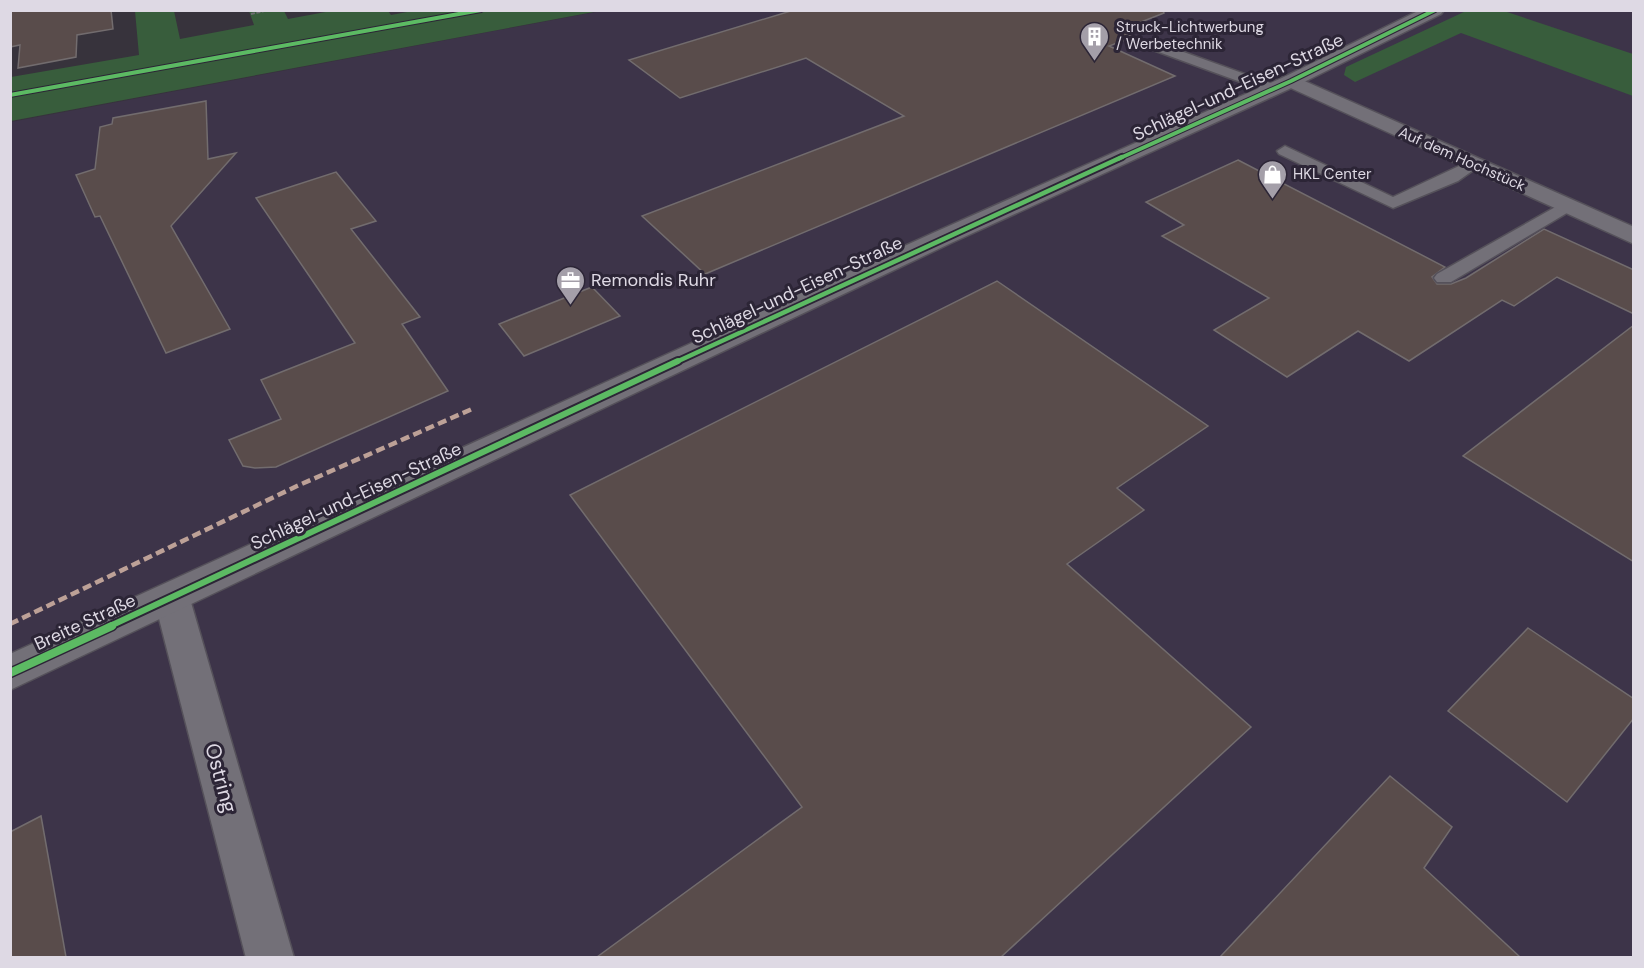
<svg xmlns="http://www.w3.org/2000/svg" width="1644" height="968" font-family="'DM Sans',sans-serif">
<style>
.built{fill:#3d3449}
.green{fill:#385d3c}
.building{fill:#594c4b;stroke:#726c6e;stroke-width:1.5}
.lines{fill:none;stroke-linecap:round;stroke-linejoin:round}
.lane-casing{stroke:#55515a;stroke-width:3}
.street-casing{stroke:#55515a;stroke-width:3}
.secondary-casing{stroke:#55515a;stroke-width:3}
.path{stroke:#6f6d73;stroke-width:2;stroke-dasharray:4 1.5;stroke-linecap:butt}
.lane{fill:#737078;fill-rule:evenodd}
.street{fill:#737078;fill-rule:evenodd}
.secondary{fill:#737078;fill-rule:evenodd}
.quiet{stroke:#bda197;stroke-width:4.5;stroke-dasharray:9 4.5;stroke-linecap:butt}
.cycleway-far3-casing{stroke:#2c2536;stroke-width:6}
.cycleway-far2-casing{stroke:#2c2536;stroke-width:8}
.cycleway-far1-casing{stroke:#2c2536;stroke-width:10}
.cycleway-casing{stroke:#2c2536;stroke-width:11}
.cycleway-far3{stroke:#5cba63;stroke-width:4}
.cycleway-far2{stroke:#5cba63;stroke-width:4.5}
.cycleway-far1{stroke:#5cba63;stroke-width:6}
.cycleway{stroke:#5cba63;stroke-width:8}
.labels{text-anchor:middle;dominant-baseline:central;stroke-width:6;stroke-linejoin:round;paint-order:stroke}
.far-poi-label{font-size:15px;fill:#ded9e4;stroke:#2c2536;text-anchor:start}
.far-street-label{font-size:15px;fill:#ded9e4;stroke:#2c2536}
.street-label{font-size:18px;fill:#ded9e4;stroke:#2c2536}
.poi-label{font-size:18px;fill:#ded9e4;stroke:#2c2536;text-anchor:start}
.near-street-label{font-size:21px;fill:#ded9e4;stroke:#2c2536}
</style>
<rect width="100%" height="100%" fill="#37333c"/>
<path class="built" d="M601 11H1633V957L11 958V122Z"/>
<g class="green">
<path d="M331 11H388L391 15 418 10 599 11 11 121V77L139 55 135 11H174L180 39 254 25 249 11H284L288 19Z"/>
<path d="M1466 11H1504L1633 54V96L1461 33 1355 82 1344 75 1346 67Z"/>
</g>
<g class="building">
<path d="M10 10H111L113 29 77 35 76 57 18 68 20 45 10 47Z"/>
<path d="M794 10H1163L1164 13 1118 31 1133 37 1109 46 1175 76 705 274 642 216 904 116 806 58 680 98 629 60Z"/>
<path d="M206 101 208 159 236 153 171 226 230 329 166 353 100 216 95 217 76 175 95 169 100 127 112 124 113 118Z"/>
<path d="M1238 160 1445 267 1432 277 1437 284H1451L1466 278 1544 229 1634 270V314L1557 277 1514 306 1502 300 1409 361 1358 331 1287 377 1214 330 1269 298 1162 236 1184 225 1146 202Z"/>
<path d="M336 172 376 221 351 229 420 317 402 324 448 391 276 467 255 468 243 466 229 440 281 419 261 380 355 343 256 198Z"/>
<path d="M997 281 1208 426 1117 488 1144 510 1067 564 1251 727 1001 957H597L802 807 570 495Z"/>
<path d="M592 287 620 316 524 356 499 324Z"/>
<path d="M1634 325V562L1463 456Z"/>
<path d="M1528 628 1634 699V718L1567 802 1448 711Z"/>
<path d="M1390 776 1452 827 1424 868 1520 957H1220Z"/>
<path d="M41 816 66 957H10V832Z"/>
</g>
<g class="lines">
<defs>
<g id="lane">
<path d="M1150 40 1278 86 1280 89 1273 93 1268 92 1145 47 1143 44 1145 41Z"/>
<path d="M1285 146 1393 197 1474 159 1482 164 1458 181 1393 208 1279 154 1277 151Z"/>
<path d="M1566 201 1572 202 1575 206 1572 210 1451 282H1437L1434 278 1437 274Z"/>
</g>
<g id="street">
<path d="M1291 75 1634 227V244L1284 85 1281 81 1284 77Z"/>
<path d="M172 584 185 588 190 599 294 958H246L154 599 159 588Z"/>
</g>
<path id="secondary" d="M1420 10H1444L1441 14 1298 85 951 243 10 690V654L933 233 1284 77Z"/>
</defs>
<use href="#lane" class="lane-casing"/>
<use href="#street" class="street-casing"/>
<use href="#secondary" class="secondary-casing"/>
<path class="path" d="M251 14 269 10"/>
<use href="#lane" class="lane"/>
<use href="#street" class="street"/>
<use href="#secondary" class="secondary"/>
<path class="quiet" d="M10 624 297 486 472 409"/>
<defs>
<g id="cycleway-far3">
<path d="M10 95 481 10"/>
<path d="M1118 159 1291 81 1435 10"/>
</g>
<path id="cycleway-far2" d="M674 363 1122 157"/>
<path id="cycleway-far1" d="M108 627 678 361"/>
<path id="cycleway" d="M10 673 112 626"/>
</defs>
<use href="#cycleway-far3" class="cycleway-far3-casing"/>
<use href="#cycleway-far2" class="cycleway-far2-casing"/>
<use href="#cycleway-far1" class="cycleway-far1-casing"/>
<use href="#cycleway" class="cycleway-casing"/>
<use href="#cycleway-far3" class="cycleway-far3"/>
<use href="#cycleway-far2" class="cycleway-far2"/>
<use href="#cycleway-far1" class="cycleway-far1"/>
<use href="#cycleway" class="cycleway"/>
</g>
<defs>
<symbol id="building-pin" viewBox="-11 -11 22 30"><path d="M0 17L-7.5 6A9.5 9.5 0 1 1 7.5 6Z" fill="#a49fa9" stroke="#2c2536"/><path d="M-4-6H4V6H1V3H-1V6H-4ZM-2.5-4.3h1.7v1.8h-1.7ZM.8-4.3h1.7v1.8H.8ZM-2.5-1h1.7V.8h-1.7ZM.8-1h1.7V.8H.8Z" fill="#fff"/></symbol>
<symbol id="shop-pin" viewBox="-11 -11 22 30"><path d="M0 17L-7.5 6A9.5 9.5 0 1 1 7.5 6Z" fill="#a49fa9" stroke="#2c2536"/><path d="M-5-2.5h2.3a2.7 3.5 0 0 1 5.4 0H5L5.5 6h-11ZM-1.5-2.5h3a1.5 2.3 0 0 0-3 0Z" fill="#fff"/></symbol>
<symbol id="office-pin" viewBox="-11 -11 22 30"><path d="M0 17L-7.5 6A9.5 9.5 0 1 1 7.5 6Z" fill="#a49fa9" stroke="#2c2536"/><path d="M-6-3h4V-5.5h4V-3h4V5H-6ZM-1-4.5V-3h2v-1.5ZM-6 0V1H6V0Z" fill="#fff"/></symbol>
</defs>
<g fill-rule="evenodd">
<use href="#building-pin" x="1078" y="20" width="33" height="45"/>
<use href="#shop-pin" x="1256" y="158" width="33" height="45"/>
<use href="#office-pin" x="554" y="264" width="33" height="45"/>
</g>
<g class="labels">
<g class="far-poi-label">
<text x="1116" y="27">Struck-Lichtwerbung<tspan x="1116" dy="17">/ Werbetechnik</tspan></text>
<text x="1293" y="174">HKL Center</text>
</g>
<g class="far-street-label">
<text transform="translate(1462 159) rotate(24)">Auf dem Hochstück</text>
</g>
<g class="street-label">
<text transform="translate(1238 87) rotate(-25)">Schlägel-und-Eisen-Straße</text>
<text transform="translate(797 290) rotate(-25)">Schlägel-und-Eisen-Straße</text>
<text transform="translate(356 496) rotate(-25)">Schlägel-und-Eisen-Straße</text>
<text transform="translate(85 622) rotate(-25)">Breite Straße</text>
</g>
<g class="poi-label">
<text x="591" y="280">Remondis Ruhr</text>
</g>
<g class="near-street-label">
<text transform="translate(221 778) rotate(75)">Ostring</text>
</g>
</g>
<rect width="1644" height="968" fill="none" stroke="#ded9e4" stroke-width="24"/>
</svg>
